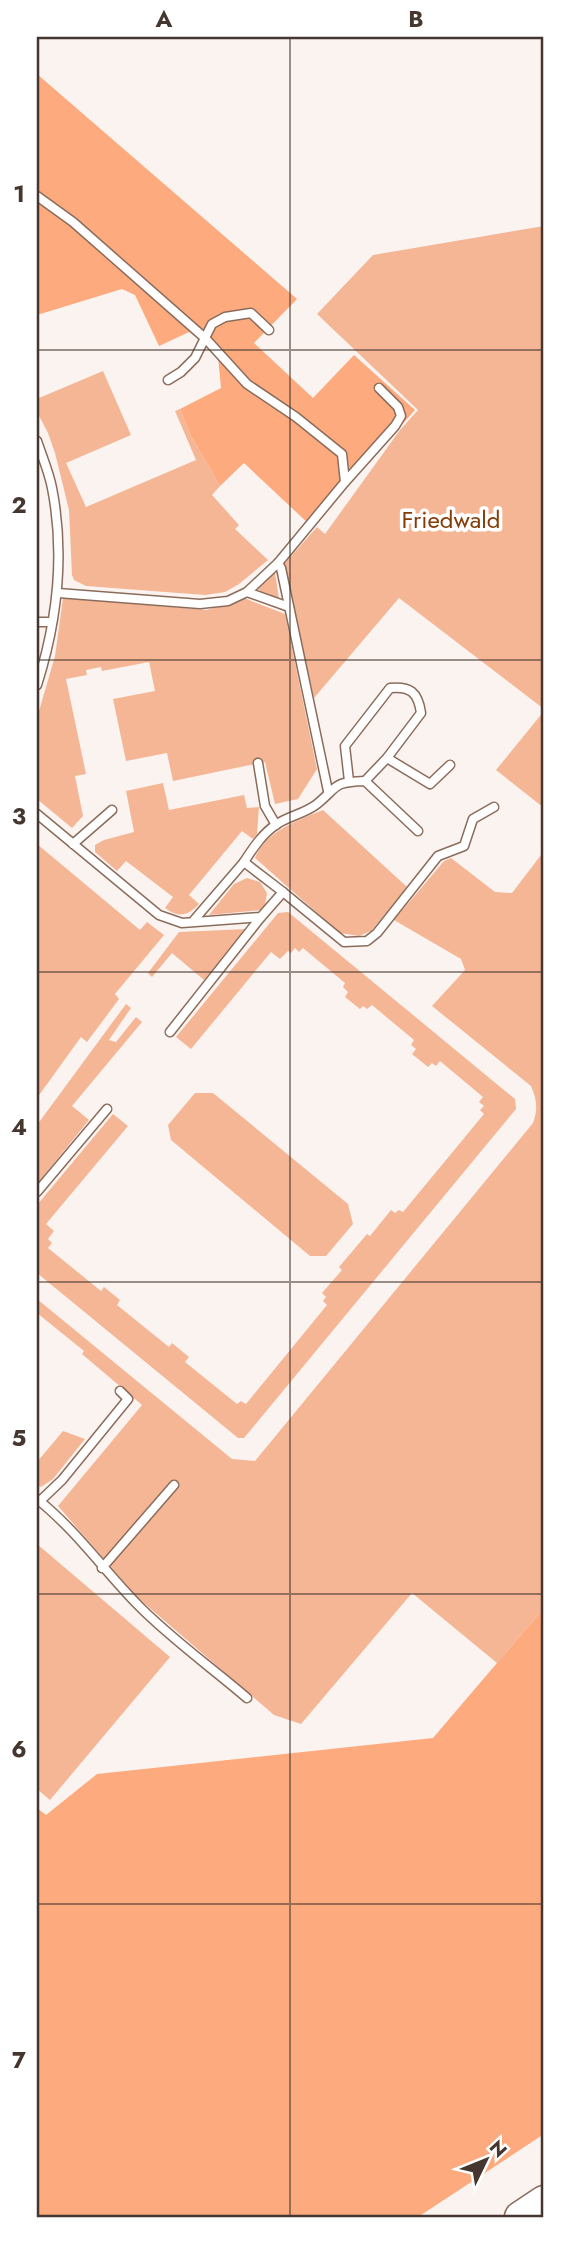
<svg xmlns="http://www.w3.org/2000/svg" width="581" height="2254" font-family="Jost,sans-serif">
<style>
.green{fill:#f5b695}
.forest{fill:#fdaa7e}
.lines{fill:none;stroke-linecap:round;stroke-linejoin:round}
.service-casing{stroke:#8b6c5b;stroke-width:11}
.motorway-casing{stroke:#8b6c5b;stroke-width:33}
.service{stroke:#fff;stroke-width:8}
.motorway{stroke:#fff;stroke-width:30}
.grid{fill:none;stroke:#453730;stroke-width:2;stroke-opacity:0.55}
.labels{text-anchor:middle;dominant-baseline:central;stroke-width:7;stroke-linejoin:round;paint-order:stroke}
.park-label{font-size:24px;fill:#843b06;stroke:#fff}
.neatline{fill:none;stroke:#453730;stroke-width:2.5}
.grid-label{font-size:23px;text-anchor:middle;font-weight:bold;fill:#453730}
</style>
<rect width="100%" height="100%" fill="#fbf3f0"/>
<g class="green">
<path d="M544 226V709L399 598 314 698 284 564 317 527 325 534 400 430 418 410 317 314 373 255Z"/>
<path d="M103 371 131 435 66 463 86 507 196 460 175 411 180 409 191 436 220 486 212 495 239 525 235 529 268 560 239 584 225 592 205 595 86 586 74 580 72 575 69 510 55 453 48 433 37 412V394L39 398Z"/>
<path d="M275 572 279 599 262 593 258 589Z"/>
<path d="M63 598 207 610 244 598 285 614 317 769 298 799 275 804 265 762 173 781 167 753 126 761 113 699 155 691 149 662 102 671 101 667 86 670 87 675 66 679 86 774 75 776 83 816 72 828 37 799V718L55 656Z"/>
<path d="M544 711V808L496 770Z"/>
<path d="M163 783 169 810 244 795 247 808 259 807 257 834 253 839 242 831 189 895 199 904C188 916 178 918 165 908L173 897 126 861 117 871 95 852V845L104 840 134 832 126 791Z"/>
<path d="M323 810 407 887 371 931 359 936 340 933 255 858C266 831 298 820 323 810Z"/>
<path d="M37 844 140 930 147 922 164 935 115 994 119 999 87 1042 81 1037 37 1098Z"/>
<path d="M544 851V1608L497 1663 412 1593 301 1724 274 1715 137 1597 58 1506 142 1405 82 1354 84 1351 37 1313V1299L232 1459 255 1461 533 1123C538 1109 537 1100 531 1086L432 1006 465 970 461 959 394 920 444 861 451 858 495 892 512 893Z"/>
<path d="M247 878 260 882 267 893 265 905 261 910 209 915 234 884Z"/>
<path d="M288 912 515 1099 516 1109 244 1438H238L37 1273V1205L113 1114 128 1126 46 1224 54 1231 48 1239 52 1243 48 1248 101 1291 104 1287 120 1300 117 1305 169 1347 172 1343 189 1357 185 1362 237 1404 241 1401 246 1404 327 1305 323 1301 326 1297 322 1293 342 1270 339 1267 367 1234 370 1236 391 1210 395 1213 399 1210 403 1212 484 1114 480 1110 484 1106 479 1102 483 1097 440 1061 436 1066 432 1063 428 1067 412 1054 416 1049 411 1045 414 1040 372 1005 367 1009 363 1006 360 1009 345 997 348 992 343 987 345 983 303 948 299 952 295 948 291 953 288 951 280 959 271 952 191 1049 176 1037 278 913Z"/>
<path d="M247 929 204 980 172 953 152 977 148 973 179 932Z"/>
<path d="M126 1004 131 1008 109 1040 116 1042 136 1017 142 1022 72 1106 89 1120 37 1184V1125Z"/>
<path d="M195 1093H213L348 1204 353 1224 326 1256H310L171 1140 168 1125Z"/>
<path d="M63 1431 85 1439 53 1479 41 1487 37 1485V1462Z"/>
<path d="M37 1544 170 1657 50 1800 37 1789Z"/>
</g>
<g class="forest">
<path d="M37 74 297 299 254 343 313 398 354 355 415 410 311 526 244 463 220 486 191 436 180 409 221 388 218 356 200 327 159 346 135 295 122 289 37 315Z"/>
<path d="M544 1608V2134L418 2217H37V1808L46 1815 97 1774 433 1738Z"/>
</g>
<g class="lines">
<defs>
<g id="service">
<path d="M37 196 73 222 206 339 247 384 296 417 342 454 345 482 278 563 247 592 228 601 200 604 58 593"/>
<path d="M168 380 181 372 195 358 212 324 225 317 251 313 269 330"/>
<path d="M37 441C42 456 49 472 52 488 65 554 57 622 37 685"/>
<path d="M345 482 395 426 401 416 398 407 379 388"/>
<path d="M278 563 281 568 328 791"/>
<path d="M247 592 289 607"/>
<path d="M37 622H52"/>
<path d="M387 758 430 784 450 765"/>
<path d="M258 763 265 806 276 825"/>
<path d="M349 781 345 746 390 688C410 686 418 692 421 713L387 758 365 781"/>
<path d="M37 814 159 915 182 923 261 917 283 892 244 862 194 920"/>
<path d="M73 844 112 810"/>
<path d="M244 862C253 848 263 833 277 824 289 816 306 813 317 804 339 786 332 782 365 781L418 831"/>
<path d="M283 892 344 942 367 941 377 933 438 856 464 846 473 819 494 807"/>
<path d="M170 1032 261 917"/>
<path d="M37 1192 107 1109"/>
<path d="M37 1499C75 1529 103 1569 137 1604 170 1638 211 1667 247 1698"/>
<path d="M40 1501 62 1480 128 1399 120 1391"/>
<path d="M102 1568 174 1485"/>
</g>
<path id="motorway" d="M520 2217 544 2201"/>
</defs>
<use href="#service" class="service-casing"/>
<use href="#motorway" class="motorway-casing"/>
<use href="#service" class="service"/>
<use href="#motorway" class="motorway"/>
</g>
<path class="grid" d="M290 37V2217M37 350H544M37 660H544M37 972H544M37 1282H544M37 1594H544M37 1904H544"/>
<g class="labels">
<g class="park-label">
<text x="451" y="519">Friedwald</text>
</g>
</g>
<rect width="581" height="2254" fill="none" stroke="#ffffff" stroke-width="77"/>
<g transform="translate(486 2160) rotate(47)" stroke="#ffffff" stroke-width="5" paint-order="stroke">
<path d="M0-5L12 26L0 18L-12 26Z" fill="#453730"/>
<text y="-10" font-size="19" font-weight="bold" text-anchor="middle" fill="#453730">N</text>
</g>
<rect x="38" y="38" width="504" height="2178" class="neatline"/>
<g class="grid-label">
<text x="164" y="27">A</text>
<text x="416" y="27">B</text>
<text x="19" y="202">1</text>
<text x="19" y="513">2</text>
<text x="19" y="824">3</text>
<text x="19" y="1135">4</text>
<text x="19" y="1446">5</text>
<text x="19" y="1757">6</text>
<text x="19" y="2068">7</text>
</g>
</svg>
